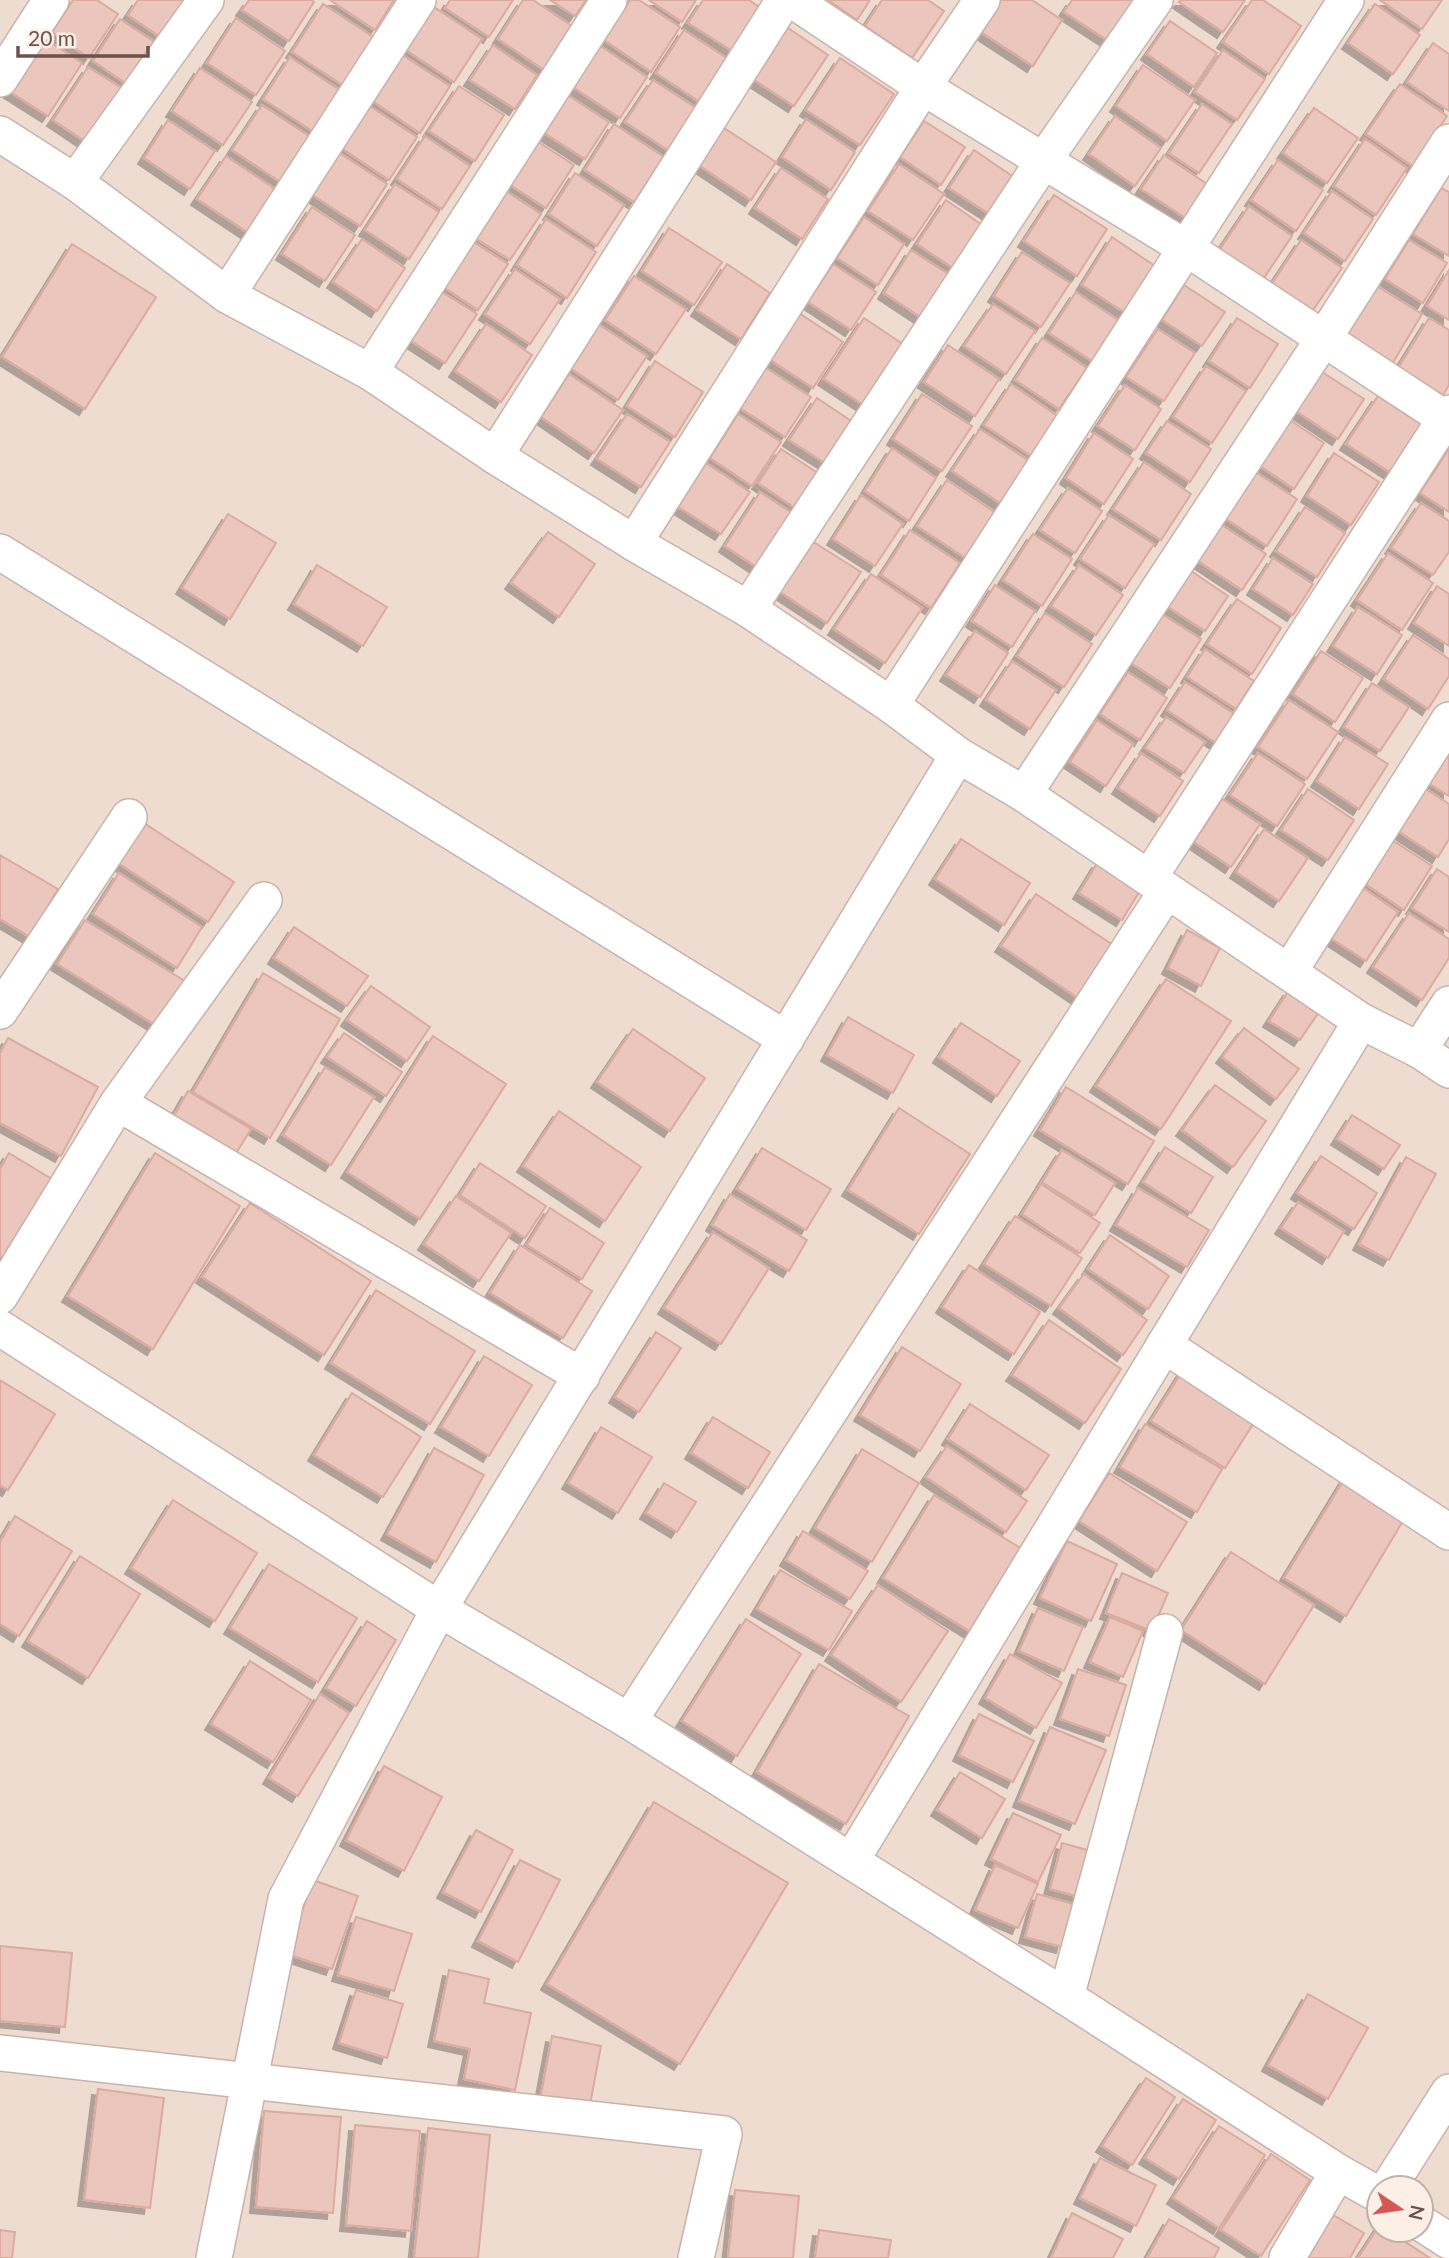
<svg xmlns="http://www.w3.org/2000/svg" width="1449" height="2258" font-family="Lato,sans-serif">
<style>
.residential{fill:#efdcd0;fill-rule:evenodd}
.building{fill:#ebc6bc;stroke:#dcaa9e;stroke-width:2;filter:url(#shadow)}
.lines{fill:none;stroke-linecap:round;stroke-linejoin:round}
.minor-casing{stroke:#c8b2aa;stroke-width:38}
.minor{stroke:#fff;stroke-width:35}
</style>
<defs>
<filter id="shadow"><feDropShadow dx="-6" dy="6" stdDeviation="0" flood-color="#0004"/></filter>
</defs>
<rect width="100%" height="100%" fill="#f9ebe1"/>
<path class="residential" d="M0 0H1449V2258H0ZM1379 2188H1421V2230H1379Z"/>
<g class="building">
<path d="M73 0H97L118 14 89 58 52 32Z"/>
<path d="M138 0H187L162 38 128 15Z"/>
<path d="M249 0H311L314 2 289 41 242 10Z"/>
<path d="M330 0H394L375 30Z"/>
<path d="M450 0H513L489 37 445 8Z"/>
<path d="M523 0H533L572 26 544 70 498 39Z"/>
<path d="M550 0H586L575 16Z"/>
<path d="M630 0H639L680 27 651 72 604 40Z"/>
<path d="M649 0H696L682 22Z"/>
<path d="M703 0H749L768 13 740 56 688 23Z"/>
<path d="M828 0H870L857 20Z"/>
<path d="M882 0H928L944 11 912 58 865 26Z"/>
<path d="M991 0H1032L1062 20 1033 66 973 27Z"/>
<path d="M1072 0H1147L1116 46 1064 12Z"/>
<path d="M1181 0H1245L1223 32 1179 2Z"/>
<path d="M1252 0H1263L1301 26 1269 74 1223 42Z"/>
<path d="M1380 0H1442L1422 29Z"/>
<path d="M323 4 378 40 347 88 292 52Z"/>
<path d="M1375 4 1420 35 1393 74 1348 43Z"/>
<path d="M434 7 482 39 454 82 406 50Z"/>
<path d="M236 18 285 51 256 95 207 63Z"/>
<path d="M120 19 159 45 131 87 93 61Z"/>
<path d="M1170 21 1217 53 1194 87 1147 54Z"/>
<path d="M782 24 828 55 794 106 748 76Z"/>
<path d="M684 30 734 63 706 106 656 73Z"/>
<path d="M45 39 82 63 48 116 10 92Z"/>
<path d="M596 43 647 77 620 118 568 84Z"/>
<path d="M1433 43 1449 54V111L1407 82Z"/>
<path d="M493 45 537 75 515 109 470 80Z"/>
<path d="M1223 50 1265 79 1237 120 1195 92Z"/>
<path d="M401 54 450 86 420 133 371 100Z"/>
<path d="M290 57 341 91 314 132 263 99Z"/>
<path d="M840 58 894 94 860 145 806 110Z"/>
<path d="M1143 65 1195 100 1167 141 1116 106Z"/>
<path d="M88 67 125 90 89 144 53 120Z"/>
<path d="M200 68 252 102 223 145 172 111Z"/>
<path d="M653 80 701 111 674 154 625 122Z"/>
<path d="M1400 84 1447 116 1414 167 1366 134Z"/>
<path d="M459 86 504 115 475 161 429 131Z"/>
<path d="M566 94 609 122 585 159 541 131Z"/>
<path d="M1202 104 1232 124 1199 173 1169 153Z"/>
<path d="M262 105 315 140 285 185 232 150Z"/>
<path d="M368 105 417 137 389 180 340 147Z"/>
<path d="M1314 108 1358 138 1327 183 1283 153Z"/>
<path d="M1115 116 1161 148 1135 186 1089 154Z"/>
<path d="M806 119 855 152 831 190 782 157Z"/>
<path d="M168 120 215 151 190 189 144 158Z"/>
<path d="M924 121 965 147 941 185 900 157Z"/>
<path d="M614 124 664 157 634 202 585 170Z"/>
<path d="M721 126 776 162 751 200 697 164Z"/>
<path d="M425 136 470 166 442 209 397 179Z"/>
<path d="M1365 139 1407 168 1376 215 1334 186Z"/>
<path d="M535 140 574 165 546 208 507 183Z"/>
<path d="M974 150 1018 180 994 217 949 188Z"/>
<path d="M338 152 387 184 360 226 311 194Z"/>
<path d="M1164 155 1210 186 1187 219 1141 189Z"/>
<path d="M226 156 275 189 247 232 197 199Z"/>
<path d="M1278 160 1323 190 1296 231 1251 200Z"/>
<path d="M899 164 944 194 913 240 868 211Z"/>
<path d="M781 168 828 199 802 239 755 208Z"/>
<path d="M575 173 624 205 597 246 549 214Z"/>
<path d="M395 184 439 212 409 259 365 230Z"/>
<path d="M500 187 541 214 510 260 469 234Z"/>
<path d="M1441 188 1449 192V256L1413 234Z"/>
<path d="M1332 191 1373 219 1345 261 1304 233Z"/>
<path d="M1054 195 1107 229 1077 276 1024 241Z"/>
<path d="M946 200 988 229 959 272 917 244Z"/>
<path d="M1249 206 1292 236 1262 281 1218 252Z"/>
<path d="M312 207 355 235 325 281 282 254Z"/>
<path d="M864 217 904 244 878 285 837 258Z"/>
<path d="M546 219 596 252 567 298 517 265Z"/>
<path d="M669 228 722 262 694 305 642 271Z"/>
<path d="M1112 237 1155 266 1124 312 1082 285Z"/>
<path d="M362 239 405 268 377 311 333 282Z"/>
<path d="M469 239 508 264 478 310 439 284Z"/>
<path d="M1301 240 1342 268 1311 313 1271 285Z"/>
<path d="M1409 240 1447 263 1423 303 1385 279Z"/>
<path d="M72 244 156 297 85 409 2 357Z"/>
<path d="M911 250 953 277 925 320 884 293Z"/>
<path d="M1022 252 1070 283 1041 327 994 296Z"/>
<path d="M727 264 770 293 741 339 697 310Z"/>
<path d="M833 264 876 292 851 330 808 302Z"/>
<path d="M515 269 560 299 530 344 485 314Z"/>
<path d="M1449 270V320L1427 306Z"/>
<path d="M634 276 686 309 656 354 605 320Z"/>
<path d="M1184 285 1225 312 1202 346 1162 320Z"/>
<path d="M1375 285 1422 314 1392 364 1344 334Z"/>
<path d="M437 289 477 314 445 363 405 337Z"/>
<path d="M1076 292 1118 320 1092 361 1049 333Z"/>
<path d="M993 304 1035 331 1006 374 964 346Z"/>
<path d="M796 311 843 342 813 388 766 357Z"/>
<path d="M864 318 916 353 877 414 824 379Z"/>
<path d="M1237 318 1278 344 1250 388 1209 361Z"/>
<path d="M1429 318 1449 330V385L1443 395 1398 368Z"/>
<path d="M486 324 532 355 501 402 455 371Z"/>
<path d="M598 324 647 356 618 400 570 368Z"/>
<path d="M1158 329 1195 353 1164 401 1126 377Z"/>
<path d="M1042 338 1087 368 1059 409 1015 380Z"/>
<path d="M948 345 999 379 975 416 924 382Z"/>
<path d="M655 361 703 392 675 437 627 406Z"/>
<path d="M1206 366 1246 391 1212 443 1173 417Z"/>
<path d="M766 368 811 397 785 437 740 408Z"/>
<path d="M1322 372 1364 399 1338 439 1296 411Z"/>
<path d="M569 374 623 410 594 453 541 417Z"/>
<path d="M1011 384 1062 419 1036 459 984 425Z"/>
<path d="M1125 385 1161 409 1135 450 1098 426Z"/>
<path d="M922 394 972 426 942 471 893 439Z"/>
<path d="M1378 396 1422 425 1391 473 1346 444Z"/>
<path d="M817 398 866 431 839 472 789 440Z"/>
<path d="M627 414 670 442 641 487 597 459Z"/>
<path d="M738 414 781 442 752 486 710 458Z"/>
<path d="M1281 414 1324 443 1294 489 1251 460Z"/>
<path d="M1167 421 1211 449 1190 482 1146 453Z"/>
<path d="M980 429 1031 462 1003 505 952 471Z"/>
<path d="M1094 433 1133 459 1104 504 1066 478Z"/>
<path d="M892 448 936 478 909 521 865 491Z"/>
<path d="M781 449 827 479 804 514 758 483Z"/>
<path d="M1449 449V512L1420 493Z"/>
<path d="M1334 453 1379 482 1351 525 1307 496Z"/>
<path d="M1144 462 1191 494 1161 540 1113 509Z"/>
<path d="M706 463 750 492 721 534 678 507Z"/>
<path d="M1251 469 1297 499 1267 546 1220 515Z"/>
<path d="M947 480 996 513 967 559 917 526Z"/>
<path d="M1068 488 1102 511 1075 553 1040 530Z"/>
<path d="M760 492 803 520 767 574 725 546Z"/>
<path d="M861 495 903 524 875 566 833 539Z"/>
<path d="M1421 503 1449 521V552L1433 575 1391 548Z"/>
<path d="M1305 507 1345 533 1317 577 1276 551Z"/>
<path d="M228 514 276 543 230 619 182 588Z"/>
<path d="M1109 515 1154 544 1125 588 1080 559Z"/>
<path d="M1222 525 1266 554 1242 590 1198 561Z"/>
<path d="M910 530 960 563 931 608 881 575Z"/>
<path d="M548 532 595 564 559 617 511 583Z"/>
<path d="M1033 534 1072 559 1042 606 1003 580Z"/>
<path d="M804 536 861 572 827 623 771 586Z"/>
<path d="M1388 553 1433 583 1402 630 1357 600Z"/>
<path d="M1273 558 1313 584 1293 615 1253 589Z"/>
<path d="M317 565 387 607 363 646 294 604Z"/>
<path d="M1079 565 1123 595 1096 635 1051 606Z"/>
<path d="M1191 571 1228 596 1205 631 1168 607Z"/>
<path d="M871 574 922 608 885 663 834 629Z"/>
<path d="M995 585 1035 611 1012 647 972 621Z"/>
<path d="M1437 586 1449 594V646L1414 623Z"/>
<path d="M1237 599 1281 628 1252 674 1207 644Z"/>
<path d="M1358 607 1402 635 1377 674 1333 646Z"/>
<path d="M1045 613 1092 644 1064 687 1017 656Z"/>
<path d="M1162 614 1201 639 1170 688 1131 663Z"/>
<path d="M975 631 1008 653 980 697 946 675Z"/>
<path d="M1413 635 1449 659V676L1428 709 1384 679Z"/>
<path d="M1205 649 1254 681 1236 709 1187 677Z"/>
<path d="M1321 651 1363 678 1335 722 1293 694Z"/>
<path d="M1012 661 1056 690 1030 729 986 700Z"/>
<path d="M1128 672 1167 698 1140 740 1100 714Z"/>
<path d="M1185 682 1236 715 1216 743 1167 710Z"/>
<path d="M1372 683 1409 707 1380 751 1344 727Z"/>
<path d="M1289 700 1338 732 1307 779 1258 747Z"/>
<path d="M1166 717 1205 742 1184 773 1145 748Z"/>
<path d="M1097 720 1133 744 1106 786 1070 762Z"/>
<path d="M1345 737 1388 764 1359 809 1317 781Z"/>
<path d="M1449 745V796L1425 781Z"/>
<path d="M1141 753 1183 781 1160 816 1118 788Z"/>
<path d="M1258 753 1305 784 1277 826 1230 795Z"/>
<path d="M1423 787 1449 804V839L1438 857 1395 829Z"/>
<path d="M1308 789 1354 820 1328 860 1281 830Z"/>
<path d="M1222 799 1260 824 1231 867 1194 842Z"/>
<path d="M144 823 234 882 208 922 118 863Z"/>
<path d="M1264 829 1308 858 1279 901 1236 872Z"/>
<path d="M1383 834 1432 866 1404 910 1355 877Z"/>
<path d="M961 839 1030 883 1004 925 935 879Z"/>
<path d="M0 855 58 889 30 937 0 919Z"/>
<path d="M1098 862 1141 889 1122 920 1079 893Z"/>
<path d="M1437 869 1449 877V932L1412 908Z"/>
<path d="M119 873 202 927 177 968 93 914Z"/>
<path d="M1356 883 1398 912 1366 961 1323 933Z"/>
<path d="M1036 894 1116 947 1081 1000 1001 946Z"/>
<path d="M1409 913 1449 939V958L1422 1000 1373 967Z"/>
<path d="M85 920 185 981 157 1026 57 964Z"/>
<path d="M294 927 368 976 347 1006 274 958Z"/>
<path d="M1187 930 1220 948 1201 986 1168 968Z"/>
<path d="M263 973 340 1019 270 1138 193 1092Z"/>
<path d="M1166 979 1231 1021 1161 1129 1096 1086Z"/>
<path d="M371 986 430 1027 407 1061 347 1020Z"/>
<path d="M1289 990 1321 1009 1300 1040 1269 1021Z"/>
<path d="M848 1017 914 1055 893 1093 827 1055Z"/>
<path d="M961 1023 1020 1061 997 1096 939 1057Z"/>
<path d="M1244 1028 1299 1069 1276 1099 1222 1057Z"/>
<path d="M633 1029 705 1078 670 1131 597 1082Z"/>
<path d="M344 1033 402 1072 386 1096 327 1057Z"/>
<path d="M433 1036 506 1084 420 1219 347 1172Z"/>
<path d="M8 1038 98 1087 61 1156 0 1123V1053Z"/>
<path d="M325 1067 374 1097 331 1165 283 1135Z"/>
<path d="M1215 1085 1266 1121 1233 1167 1182 1130Z"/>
<path d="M1066 1087 1154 1141 1128 1184 1040 1130Z"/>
<path d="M188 1091 251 1129 230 1163 168 1126Z"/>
<path d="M899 1108 970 1154 919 1234 848 1190Z"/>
<path d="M559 1111 641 1167 605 1221 523 1166Z"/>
<path d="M1352 1115 1400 1145 1384 1169 1337 1139Z"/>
<path d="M1165 1147 1213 1177 1191 1213 1143 1182Z"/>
<path d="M762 1148 831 1189 806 1230 737 1189Z"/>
<path d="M1062 1150 1115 1183 1095 1215 1042 1182Z"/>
<path d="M9 1153 60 1184 14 1264 0 1256V1169Z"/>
<path d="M155 1153 240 1206 153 1349 68 1296Z"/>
<path d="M1321 1156 1377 1193 1354 1229 1297 1193Z"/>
<path d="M1406 1157 1436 1174 1389 1260 1359 1244Z"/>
<path d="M480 1163 546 1206 525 1238 460 1195Z"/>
<path d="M1041 1184 1100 1223 1080 1253 1022 1214Z"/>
<path d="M1138 1188 1209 1230 1187 1267 1116 1225Z"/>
<path d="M730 1194 807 1240 789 1271 712 1225Z"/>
<path d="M456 1196 511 1233 479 1281 424 1244Z"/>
<path d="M1298 1202 1344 1231 1328 1258 1281 1228Z"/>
<path d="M250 1203 371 1281 324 1355 202 1277Z"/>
<path d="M550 1208 604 1243 582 1279 527 1245Z"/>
<path d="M1015 1216 1082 1258 1051 1306 984 1264Z"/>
<path d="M713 1232 769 1268 721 1344 664 1308Z"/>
<path d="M1110 1235 1169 1276 1148 1309 1088 1269Z"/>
<path d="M520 1245 592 1291 563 1338 490 1293Z"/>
<path d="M969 1265 1040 1312 1014 1354 942 1307Z"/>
<path d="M1084 1274 1147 1320 1123 1355 1059 1308Z"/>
<path d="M376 1290 475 1351 430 1424 331 1363Z"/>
<path d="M1049 1320 1121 1369 1085 1423 1012 1375Z"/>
<path d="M656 1332 681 1348 639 1412 615 1397Z"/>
<path d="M902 1347 961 1384 920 1451 860 1415Z"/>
<path d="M484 1356 532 1385 489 1456 441 1427Z"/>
<path d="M1183 1370 1257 1418 1225 1468 1151 1421Z"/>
<path d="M0 1380 55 1414 8 1490 0 1485Z"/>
<path d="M352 1393 421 1437 383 1497 314 1455Z"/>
<path d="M970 1404 1049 1455 1026 1490 948 1439Z"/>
<path d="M713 1417 770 1452 748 1488 691 1453Z"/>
<path d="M1145 1424 1222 1469 1197 1512 1120 1467Z"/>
<path d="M601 1427 652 1457 618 1513 568 1483Z"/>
<path d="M947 1446 1027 1501 1006 1532 926 1477Z"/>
<path d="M434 1448 484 1475 436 1562 387 1534Z"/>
<path d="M862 1449 919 1483 872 1562 815 1528Z"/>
<path d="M1109 1473 1187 1522 1157 1571 1079 1521Z"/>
<path d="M1345 1478 1406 1516 1346 1616 1284 1578Z"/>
<path d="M664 1483 696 1502 677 1532 646 1513Z"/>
<path d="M934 1495 1022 1549 971 1632 883 1578Z"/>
<path d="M173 1500 257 1553 215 1621 131 1568Z"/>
<path d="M15 1516 72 1551 19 1636 0 1624V1542Z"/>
<path d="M803 1531 868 1571 850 1599 786 1560Z"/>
<path d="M1067 1541 1117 1564 1091 1621 1040 1598Z"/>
<path d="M1231 1552 1314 1605 1265 1684 1181 1630Z"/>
<path d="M80 1556 140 1594 88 1678 28 1641Z"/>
<path d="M269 1564 357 1618 318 1682 230 1628Z"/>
<path d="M780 1570 852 1611 829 1650 757 1609Z"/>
<path d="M1122 1573 1168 1593 1152 1631 1106 1613Z"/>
<path d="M878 1585 948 1631 901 1702 831 1655Z"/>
<path d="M1038 1608 1083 1627 1064 1671 1019 1651Z"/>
<path d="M1110 1617 1143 1631 1123 1677 1090 1662Z"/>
<path d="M746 1619 801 1654 737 1756 682 1721Z"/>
<path d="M367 1621 396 1640 356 1706 326 1688Z"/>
<path d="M1010 1654 1062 1683 1036 1728 985 1698Z"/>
<path d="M250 1661 311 1700 273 1762 211 1724Z"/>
<path d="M819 1664 909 1716 846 1824 757 1772Z"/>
<path d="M1078 1669 1126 1685 1109 1736 1060 1719Z"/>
<path d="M320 1694 349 1713 298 1796 269 1778Z"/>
<path d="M979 1714 1034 1741 1013 1782 959 1755Z"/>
<path d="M1050 1727 1106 1750 1075 1824 1019 1801Z"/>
<path d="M384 1766 442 1797 404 1871 346 1840Z"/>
<path d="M960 1772 1005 1799 982 1838 937 1810Z"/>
<path d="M654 1802 788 1883 680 2064 547 1984Z"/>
<path d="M1013 1813 1061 1835 1038 1882 991 1859Z"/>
<path d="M476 1830 513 1850 481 1912 443 1892Z"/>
<path d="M1062 1843 1095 1852 1083 1898 1050 1889Z"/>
<path d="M520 1860 560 1880 518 1962 478 1941Z"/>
<path d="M995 1865 1038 1884 1018 1928 975 1910Z"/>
<path d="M313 1880 358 1896 332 1969 287 1954Z"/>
<path d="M1037 1894 1074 1904 1062 1947 1025 1937Z"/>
<path d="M356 1917 412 1934 394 1991 338 1975Z"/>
<path d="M0 1946 72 1953 65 2027 0 2021Z"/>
<path d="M449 1970 489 1979 484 2003 531 2013 515 2090 464 2079 470 2049 434 2041Z"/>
<path d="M356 1990 403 2004 387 2058 339 2043Z"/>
<path d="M1308 1994 1368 2028 1328 2099 1268 2065Z"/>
<path d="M552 2036 601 2046 589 2110 540 2100Z"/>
<path d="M1146 2078 1175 2097 1132 2165 1102 2146Z"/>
<path d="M98 2089 164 2098 150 2208 84 2200Z"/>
<path d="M1183 2099 1216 2120 1179 2179 1145 2158Z"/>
<path d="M264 2111 341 2117 333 2213 256 2207Z"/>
<path d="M355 2125 420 2131 411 2231 346 2225Z"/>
<path d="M1219 2126 1265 2155 1219 2228 1173 2198Z"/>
<path d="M428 2128 490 2135 478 2258H414Z"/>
<path d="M1271 2154 1310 2180 1261 2256 1221 2230Z"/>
<path d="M1100 2158 1156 2185 1136 2226 1080 2198Z"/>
<path d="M735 2190 799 2196 793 2258H728Z"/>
<path d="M1323 2209 1364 2233 1350 2258H1295Z"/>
<path d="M1072 2213 1123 2239 1113 2258H1051Z"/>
<path d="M1169 2219 1219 2248 1214 2258H1147Z"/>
<path d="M1379 2226V2230H1387L1430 2258H1358Z"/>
<path d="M0 2230 15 2232 12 2258H0Z"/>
<path d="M819 2230 891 2240 888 2258H815Z"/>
</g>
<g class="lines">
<defs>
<g id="minor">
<path d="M792 0 923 87 1186 248 1449 421"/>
<path d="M0 79 51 0"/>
<path d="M0 134 75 182 227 295 370 372 495 456 634 543 748 609 891 705 958 755 1024 794 1361 1021 1419 1050 1449 1070"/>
<path d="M75 182 206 0"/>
<path d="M227 295 418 0"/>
<path d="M370 372 609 0"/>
<path d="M495 456 784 0"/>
<path d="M634 543 923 87 982 0"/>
<path d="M0 552 786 1039"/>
<path d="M748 609 1044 160 1155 0"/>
<path d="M891 705 1346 0"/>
<path d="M1024 794 1324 338 1449 142"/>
<path d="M1149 878 1449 413"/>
<path d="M1289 972 1449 720"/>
<path d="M0 1011 129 817"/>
<path d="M1419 1050 1449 1004"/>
<path d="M118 1103 582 1376"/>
<path d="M0 1296 118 1103 264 900"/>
<path d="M0 1328 439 1609 629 1721 1066 1997 1338 2172 1379 2195"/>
<path d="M1164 1345 1449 1532"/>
<path d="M629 1721 1166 892"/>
<path d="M851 1861 1361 1021"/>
<path d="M1066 1997 1165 1632"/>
<path d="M0 2053 724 2134 696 2258"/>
<path d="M1388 2188 1449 2092"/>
<path d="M1421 2223 1449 2241"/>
<path d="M214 2258 286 1899 439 1609 958 755"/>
<path d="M1287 2258 1338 2172"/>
</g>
</defs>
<use href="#minor" class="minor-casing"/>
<use href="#minor" class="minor"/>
</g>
<g transform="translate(1400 2209) rotate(103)"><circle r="33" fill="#fcf0e6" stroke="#c3b0a8" stroke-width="2"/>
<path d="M0-5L12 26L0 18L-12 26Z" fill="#d65853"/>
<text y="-10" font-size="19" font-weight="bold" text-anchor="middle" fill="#6d514b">N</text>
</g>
<path d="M18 46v10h130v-10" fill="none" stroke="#6d514b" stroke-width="3.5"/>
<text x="28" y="46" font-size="21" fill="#6d514b" stroke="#fcf0e6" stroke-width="5" paint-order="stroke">20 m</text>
</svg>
